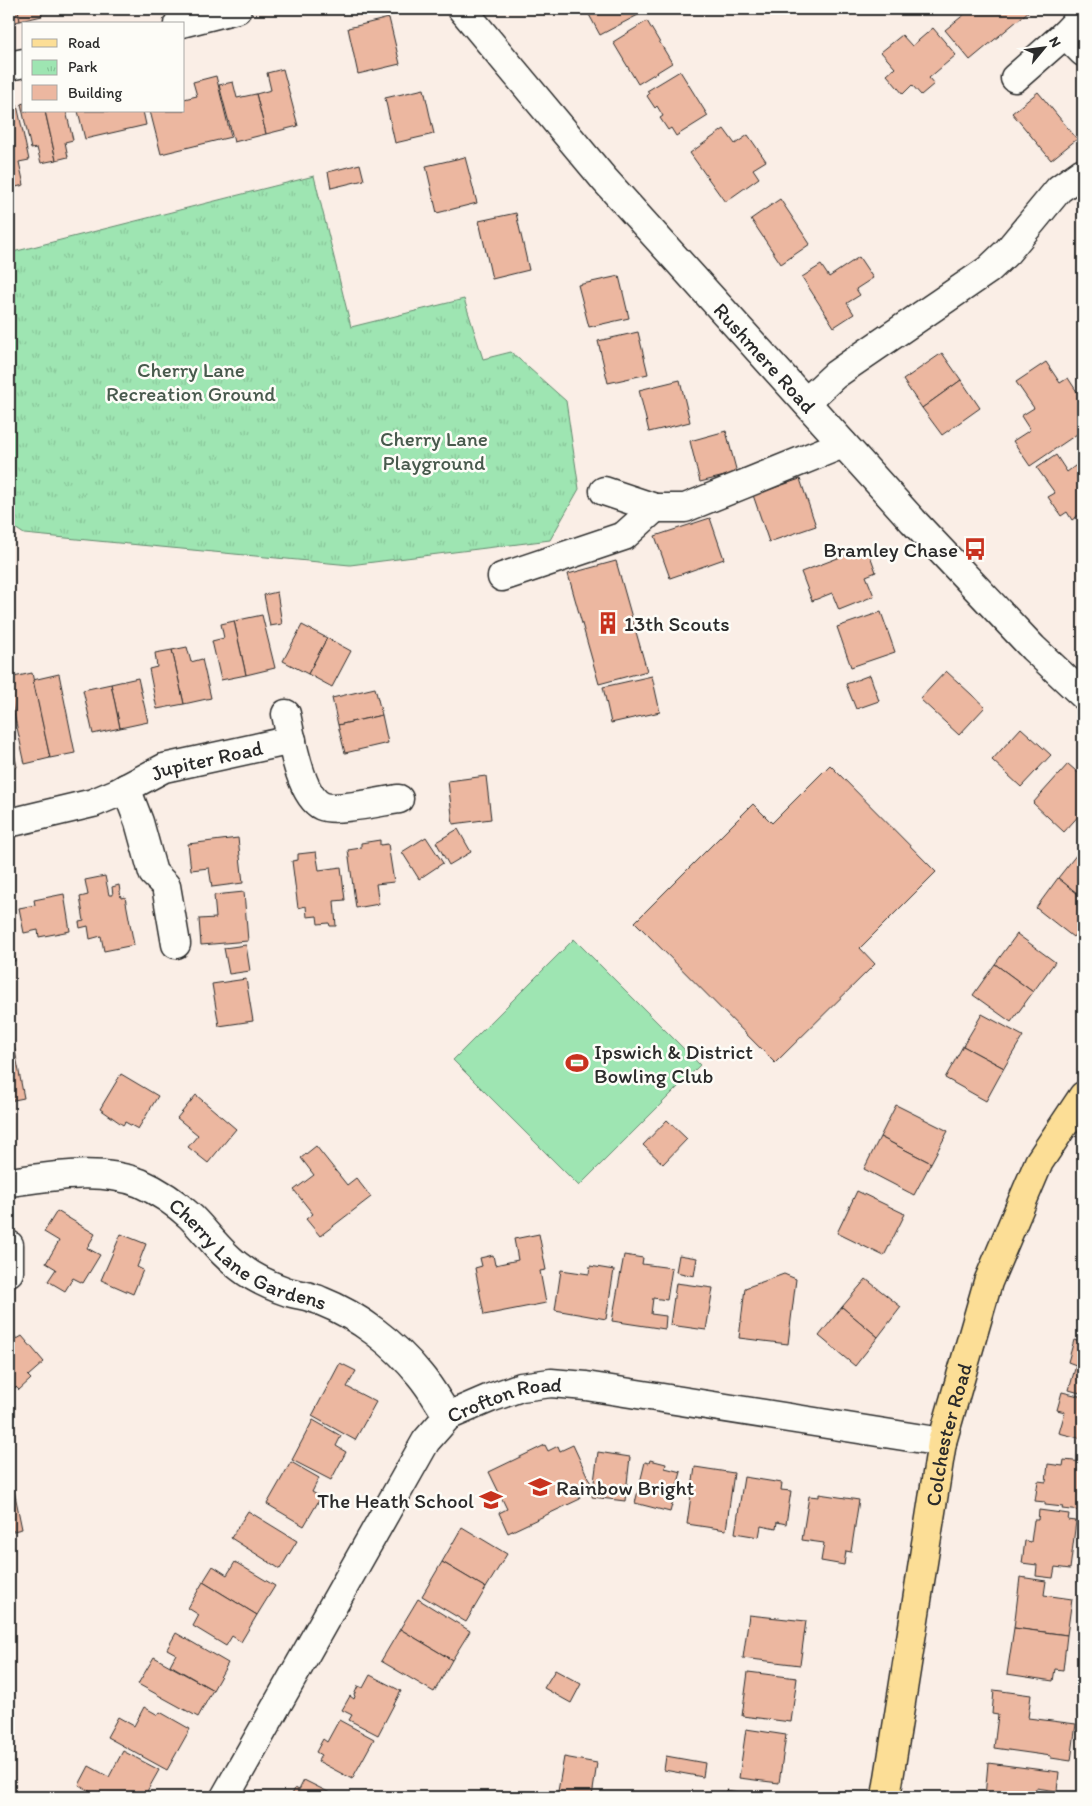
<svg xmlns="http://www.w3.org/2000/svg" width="1092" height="1806" font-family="Itim,sans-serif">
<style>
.park{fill:url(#park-tufts);stroke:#64886e}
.pitch{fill:#9ee5b2;stroke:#64886e}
.building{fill:#ecb7a0;stroke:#2b2b2b}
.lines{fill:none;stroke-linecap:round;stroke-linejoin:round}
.minor-casing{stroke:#2b2b2b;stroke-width:31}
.major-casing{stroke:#2b2b2b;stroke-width:31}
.minor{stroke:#fdfcf7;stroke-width:28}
.major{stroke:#fcde96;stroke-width:28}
.labels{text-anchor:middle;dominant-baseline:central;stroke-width:5;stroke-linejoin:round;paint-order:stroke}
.street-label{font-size:21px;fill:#2b2b2b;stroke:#fdfcf7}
.park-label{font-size:21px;fill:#485a4d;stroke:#fdfcf7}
.poi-label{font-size:21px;fill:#2b2b2b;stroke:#fdfcf7;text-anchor:start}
</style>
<defs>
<pattern id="park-tufts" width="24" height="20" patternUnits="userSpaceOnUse" patternTransform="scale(1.25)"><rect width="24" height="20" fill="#9ee5b2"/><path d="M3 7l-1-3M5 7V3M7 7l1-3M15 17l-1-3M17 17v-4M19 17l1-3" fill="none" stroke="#88c599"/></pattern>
</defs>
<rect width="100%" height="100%" fill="#faeee6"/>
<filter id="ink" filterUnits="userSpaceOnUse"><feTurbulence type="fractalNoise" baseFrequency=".02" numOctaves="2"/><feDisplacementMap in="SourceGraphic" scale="10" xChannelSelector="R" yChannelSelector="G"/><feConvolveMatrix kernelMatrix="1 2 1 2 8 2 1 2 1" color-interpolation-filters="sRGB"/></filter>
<g filter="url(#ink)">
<path class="park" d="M314 176 351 327 464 299 483 359 511 352 566 401 579 489 550 540 350 565 24 534 9 524V253Z"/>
<path class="pitch" d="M574 939 700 1065 579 1186 453 1060Z"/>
<g class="building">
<path d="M9 9H18L20 21 9 23Z"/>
<path d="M18 9H41L42 16 20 21Z"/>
<path d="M45 9H67L46 13Z"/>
<path d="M586 9H634L638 15 600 35Z"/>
<path d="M971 9H1027L1029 11 970 60 945 30Z"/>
<path d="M389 18 400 64 358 74 348 28Z"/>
<path d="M647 21 672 63 638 84 613 42Z"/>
<path d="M933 28 956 55 929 78 934 84 921 95 912 85 903 94 887 75 895 68 881 52 902 35 912 46Z"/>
<path d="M283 69 298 126 266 134 256 94 271 90 267 73Z"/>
<path d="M680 71 708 116 676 136 671 128 668 130 660 118 663 116 657 106 655 108 647 96 649 94 647 91Z"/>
<path d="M216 76 231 137 161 154 150 111H184V99L197 96 193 82Z"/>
<path d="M233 82 237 98 256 94 266 134 234 142 219 85Z"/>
<path d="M424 89 434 134 395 143 385 98Z"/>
<path d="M1038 92 1077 139 1051 160 1012 113Z"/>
<path d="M24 103V111H45L56 160 41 163 37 148 31 149 21 104Z"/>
<path d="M17 105 29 160 19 162 24 185 12 188 9 173V107Z"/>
<path d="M45 111H66L73 140 65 142 68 157 56 160Z"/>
<path d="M78 111H143L146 125 85 139Z"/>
<path d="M724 129 735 144 748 135 766 161 753 169 759 178 725 202 690 153Z"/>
<path d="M465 157 477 203 437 213 426 166Z"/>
<path d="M360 164 364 180 331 188 328 172Z"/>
<path d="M9 173 12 188 9 189Z"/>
<path d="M780 199 810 244 781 264 751 219Z"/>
<path d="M516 213 529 270 492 279 479 221Z"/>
<path d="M859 257 873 278 856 289 860 295 847 303 854 314 834 327 802 277 821 265 829 277Z"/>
<path d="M619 276 629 318 589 327 578 285Z"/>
<path d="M638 332 648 374 608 383 598 341Z"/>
<path d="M942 353 961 380 922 408 903 380Z"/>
<path d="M1046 362 1060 383 1068 378 1083 401V430L1030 466 1013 441 1030 430 1021 416 1034 408 1016 382Z"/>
<path d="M680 380 690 422 649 432 639 390Z"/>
<path d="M961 380 980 408 942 435 922 408Z"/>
<path d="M726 431 737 473 700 482 690 441Z"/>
<path d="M1056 455 1067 472 1083 460V512L1072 520 1067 512 1061 516 1048 497 1055 493 1037 468Z"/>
<path d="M800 479 816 526 769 542 753 495Z"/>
<path d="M710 518 724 559 670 578 655 536Z"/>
<path d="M867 547 876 572 866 576 874 596 839 610 832 593 812 601 801 572Z"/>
<path d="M616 561 647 671 599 684 568 574Z"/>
<path d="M277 592 282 624 270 626 264 595Z"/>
<path d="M881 612 895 652 851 667 837 627Z"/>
<path d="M262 615 275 668 246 675 234 621Z"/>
<path d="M234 621 246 675 221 680 212 641 224 638 221 624Z"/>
<path d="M302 625 327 638 308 674 283 661Z"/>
<path d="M327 638 351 651 332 687 308 674Z"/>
<path d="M187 647 191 662 202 659 211 698 184 704 172 650Z"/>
<path d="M172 650 184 704 157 709 149 669 157 667 155 653Z"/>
<path d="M946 671 985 707 959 735 920 699Z"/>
<path d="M32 673 50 758 25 764 9 691V678Z"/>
<path d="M59 674 75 753 50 758 33 680Z"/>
<path d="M870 675 879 701 856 709 846 684Z"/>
<path d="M652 676 660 712 611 723 603 687Z"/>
<path d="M138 678 148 722 120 728 111 684Z"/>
<path d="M111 684 120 728 93 734 83 690Z"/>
<path d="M375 688 382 715 338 725 332 698Z"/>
<path d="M382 715 388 743 345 753 338 725Z"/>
<path d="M1021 728 1051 755 1021 787 992 760Z"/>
<path d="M9 729 17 767 9 768Z"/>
<path d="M1068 764 1083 777V811L1064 832 1033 803Z"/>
<path d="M830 765 936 872 860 948 875 964 775 1063 635 922 753 804 772 823Z"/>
<path d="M486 776 491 819 453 824 448 781Z"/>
<path d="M458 829 471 852 449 865 436 842Z"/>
<path d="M426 837 443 863 419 879 402 852Z"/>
<path d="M238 838 243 883 212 887 209 868 191 870 188 844Z"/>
<path d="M380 840V845L388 844 394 882 376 884 379 904 356 908 348 850 361 848V843Z"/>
<path d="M1081 849 1083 851V898L1058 878Z"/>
<path d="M316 852 319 870 341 867 345 900 334 901 336 926H330L329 923 318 924 317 916 307 917 306 906 298 908 292 861 298 860V854Z"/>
<path d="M105 876 109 895H113L112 887 119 885 121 898 125 897 134 945 104 951 101 936 90 939 88 926 80 928 79 922 84 921 80 897 88 895 85 880Z"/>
<path d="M1058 878 1083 898V924L1073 937 1036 908Z"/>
<path d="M244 892 248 941 201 945 199 919 216 918 214 895Z"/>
<path d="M64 894 70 931 39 937 38 930 24 933 19 908 35 905 34 900Z"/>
<path d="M9 929 15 961 9 962Z"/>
<path d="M1017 934 1055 962 1033 992 995 964Z"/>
<path d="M246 945 250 971 229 974 224 948Z"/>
<path d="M995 964 1033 992 1011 1022 973 995Z"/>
<path d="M246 979 253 1021 219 1026 212 984Z"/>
<path d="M982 1014 1023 1036 1004 1068 963 1046Z"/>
<path d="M9 1019 24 1098 9 1101Z"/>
<path d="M963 1046 1004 1068 986 1101 945 1078Z"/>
<path d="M121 1074 158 1096 138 1129 125 1122 123 1125 100 1109Z"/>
<path d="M196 1095 236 1129 208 1163 188 1147 198 1135 177 1118Z"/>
<path d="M896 1105 948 1131 931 1163 880 1137Z"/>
<path d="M667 1120 687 1139 663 1164 643 1145Z"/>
<path d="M880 1137 931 1163 914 1195 864 1169Z"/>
<path d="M316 1146 347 1185 356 1178 371 1197 320 1236 306 1219 313 1214 294 1190 314 1175 301 1158Z"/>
<path d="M857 1191 905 1214 884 1256 837 1233Z"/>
<path d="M57 1211 95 1234 87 1248 100 1255 83 1283 73 1278 65 1291 48 1281 56 1269 46 1263 59 1241 44 1232Z"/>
<path d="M121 1234 146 1244 137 1267 143 1270 133 1294 101 1280Z"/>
<path d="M539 1234 546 1270 540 1271 546 1303 484 1315 475 1268 482 1266 480 1258 493 1255 495 1265 518 1260 514 1239Z"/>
<path d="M624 1255 643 1258 642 1264 672 1268 667 1300 653 1298 651 1314 666 1316 665 1329 612 1321Z"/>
<path d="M679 1255 697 1258 694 1276 676 1272Z"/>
<path d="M590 1266 614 1270 606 1319 555 1310 561 1270 589 1274Z"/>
<path d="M784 1274 796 1279 788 1344 739 1338 745 1288Z"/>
<path d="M866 1279 901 1307 878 1337 842 1307Z"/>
<path d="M676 1283 713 1288 706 1330 670 1325Z"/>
<path d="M842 1307 878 1337 855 1366 819 1336Z"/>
<path d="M9 1330 17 1339 22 1336 44 1362 28 1376 31 1379 19 1390 16 1387 9 1394Z"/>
<path d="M1074 1340 1083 1342V1394L1069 1390 1076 1365 1068 1362Z"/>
<path d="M340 1363 356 1371 347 1387 376 1402 355 1440 312 1416Z"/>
<path d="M1062 1392 1083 1397V1439L1059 1433 1065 1412 1057 1410Z"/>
<path d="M313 1420 341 1436 336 1446 346 1452 331 1480 292 1460Z"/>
<path d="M545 1445 548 1451 558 1446 560 1451 573 1445 591 1484 576 1491 580 1499 508 1533 499 1513 507 1509 489 1472Z"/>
<path d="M598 1452 630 1457 625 1501 592 1497Z"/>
<path d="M650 1460 666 1464 665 1468 681 1472 670 1512 635 1503 645 1462 649 1463Z"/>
<path d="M1064 1460 1083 1462 1082 1511 1062 1509 1063 1507 1045 1505V1502L1035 1501 1038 1481 1046 1482 1048 1464 1063 1466Z"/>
<path d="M291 1462 319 1478 312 1492 321 1497 304 1526 267 1504Z"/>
<path d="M695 1467 734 1473 726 1530 687 1524Z"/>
<path d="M744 1477 782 1483 781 1490 791 1491 786 1524 777 1522 776 1529 761 1526 759 1537 735 1533Z"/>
<path d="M14 1490 22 1529 9 1532V1491Z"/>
<path d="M819 1494 859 1500 851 1552 846 1551 844 1565 821 1561 824 1543 802 1540 809 1496 819 1497Z"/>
<path d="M1039 1510 1069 1514 1068 1520 1076 1521 1070 1569 1055 1567 1053 1578 1036 1576 1037 1565 1022 1563 1025 1541 1031 1542 1034 1520H1038Z"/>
<path d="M248 1511 297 1541 280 1569 231 1538Z"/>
<path d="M462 1527 507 1554 486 1588 442 1562Z"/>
<path d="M235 1562 275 1586 257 1615 203 1582 213 1566 227 1575Z"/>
<path d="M442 1562 486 1588 466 1622 422 1596Z"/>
<path d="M1020 1577 1046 1581 1044 1595 1072 1599 1067 1635 1014 1628Z"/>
<path d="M203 1582 257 1615 241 1642 232 1636 226 1646 193 1626 199 1615 188 1608Z"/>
<path d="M418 1599 470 1631 452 1660 400 1629Z"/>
<path d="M749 1615 806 1621 800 1665 743 1658Z"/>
<path d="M1014 1628 1067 1635 1063 1670 1055 1669 1053 1681 1007 1674Z"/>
<path d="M400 1629 452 1660 434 1692 381 1661Z"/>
<path d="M176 1633 228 1663 213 1690 170 1665 176 1654 167 1649Z"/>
<path d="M154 1657 213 1690 198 1717 138 1684Z"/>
<path d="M555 1670 581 1684 571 1703 544 1688Z"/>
<path d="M748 1672 797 1678 791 1722 742 1716Z"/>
<path d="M370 1675 401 1691 378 1735 349 1720 352 1715 342 1710 350 1696 354 1699 355 1696 354 1695 358 1686 363 1688Z"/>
<path d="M994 1690 1031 1695 1028 1718 1076 1724 1071 1761 1051 1758V1756L994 1748 998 1715 992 1714Z"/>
<path d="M144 1707 158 1715 160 1712 190 1729 167 1770 107 1737 118 1717 134 1726Z"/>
<path d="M339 1720 374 1739 352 1779 318 1761 321 1755 316 1752 323 1739 327 1742Z"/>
<path d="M746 1729 786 1735 779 1783 739 1778Z"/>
<path d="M123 1751 159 1770 145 1795 143 1794 142 1797H99L79 1785 89 1766 109 1777Z"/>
<path d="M666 1756 705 1763 703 1777 664 1770Z"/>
<path d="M564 1757 597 1763 592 1797H557Z"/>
<path d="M988 1763 1059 1772 1057 1791 1036 1788 1035 1797H985Z"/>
<path d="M304 1780 338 1797H291L295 1788 299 1790Z"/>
<path d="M726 1790 770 1797H724Z"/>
</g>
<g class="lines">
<defs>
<g id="minor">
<path id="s1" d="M462 9 604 179 913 521 1033 648 1083 695"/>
<path d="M178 24 237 9"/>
<path d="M1065 34 1083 15"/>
<path d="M9 66 24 63"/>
<path d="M1015 78 1065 34 1083 52"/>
<path d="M806 402 835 375 852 363 988 270 1007 252 1059 189 1083 172"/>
<path d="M604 491 655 508H685L843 444"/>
<path d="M502 577 624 536 655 508"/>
<path d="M286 714C291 737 300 796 322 806 335 812 383 801 399 799"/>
<path d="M126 788 139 822 153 873 166 886 176 944"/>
<path id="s2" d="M9 823 93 803 117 793 164 768 292 740"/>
<path id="s3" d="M9 1182C51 1177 99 1167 140 1183 158 1191 177 1204 191 1217 208 1234 221 1254 241 1268 255 1279 271 1286 288 1292 299 1295 311 1296 321 1301 359 1316 395 1344 420 1375 431 1388 439 1403 448 1416"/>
<path d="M9 1245V1272"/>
<path id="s4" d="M225 1797 426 1441 448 1416 490 1398 521 1387 551 1383 586 1386 942 1442"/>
</g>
<g id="major">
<path id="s5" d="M886 1797 942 1442 988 1282 1039 1162 1083 1096"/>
</g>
</defs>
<use href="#minor" class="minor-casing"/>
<use href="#major" class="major-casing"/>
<use href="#minor" class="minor"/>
<use href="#major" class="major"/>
</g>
</g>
<defs>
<symbol id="bus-bare" viewBox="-9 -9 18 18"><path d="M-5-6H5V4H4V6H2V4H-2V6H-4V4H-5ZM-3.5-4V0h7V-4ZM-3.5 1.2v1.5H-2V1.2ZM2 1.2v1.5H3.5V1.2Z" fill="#c8321e" stroke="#fdfcf7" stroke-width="2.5" paint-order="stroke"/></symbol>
<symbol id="building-bare" viewBox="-9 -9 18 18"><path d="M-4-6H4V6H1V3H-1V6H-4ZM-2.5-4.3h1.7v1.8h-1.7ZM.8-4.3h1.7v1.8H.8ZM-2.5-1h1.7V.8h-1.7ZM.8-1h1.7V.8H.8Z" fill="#c8321e" stroke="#fdfcf7" stroke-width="2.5" paint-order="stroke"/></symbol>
<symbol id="stadium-bare" viewBox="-9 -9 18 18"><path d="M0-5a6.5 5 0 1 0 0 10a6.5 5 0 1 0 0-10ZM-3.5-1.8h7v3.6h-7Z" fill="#c8321e" stroke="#fdfcf7" stroke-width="2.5" paint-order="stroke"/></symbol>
<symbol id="school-bare" viewBox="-9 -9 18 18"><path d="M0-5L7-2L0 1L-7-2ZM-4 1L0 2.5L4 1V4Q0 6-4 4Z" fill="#c8321e" stroke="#fdfcf7" stroke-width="2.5" paint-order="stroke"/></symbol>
</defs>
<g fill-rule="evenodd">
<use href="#bus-bare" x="959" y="533" width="32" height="32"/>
<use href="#building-bare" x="592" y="607" width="32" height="32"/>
<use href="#stadium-bare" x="561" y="1047" width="32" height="32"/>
<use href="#school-bare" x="524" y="1471" width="32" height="32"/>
<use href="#school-bare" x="475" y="1484" width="32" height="32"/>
</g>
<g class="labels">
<g class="street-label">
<text stroke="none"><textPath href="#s1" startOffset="462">Rushmere Road</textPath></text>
<text stroke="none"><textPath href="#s2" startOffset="209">Jupiter Road</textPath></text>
<text stroke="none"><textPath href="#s3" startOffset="264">Cherry Lane Gardens</textPath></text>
<text stroke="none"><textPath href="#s4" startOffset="502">Crofton Road</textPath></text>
<text stroke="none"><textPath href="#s5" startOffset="368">Colchester Road</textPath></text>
</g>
<g class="park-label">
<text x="191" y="369">Cherry Lane<tspan x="191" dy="24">Recreation Ground</tspan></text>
<text x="434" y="438">Cherry Lane<tspan x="434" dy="24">Playground</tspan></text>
</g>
<g class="poi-label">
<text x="958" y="549" text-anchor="end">Bramley Chase</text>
<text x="624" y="623">13th Scouts</text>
<text x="594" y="1051">Ipswich &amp; District<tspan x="594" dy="24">Bowling Club</tspan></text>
<text x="556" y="1487">Rainbow Bright</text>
<text x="474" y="1500" text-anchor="end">The Heath School</text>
</g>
</g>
<rect width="1092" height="1806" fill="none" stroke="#fdfcf7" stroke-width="30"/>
<rect x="15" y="15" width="1062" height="1776" fill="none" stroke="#2b2b2b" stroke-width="2" filter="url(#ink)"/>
<rect x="22" y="22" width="162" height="90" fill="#fdfcf7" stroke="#a9a8a5"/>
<rect x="32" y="39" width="25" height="8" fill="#fcde96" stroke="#a9a8a5"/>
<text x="68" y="48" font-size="15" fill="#2b2b2b">Road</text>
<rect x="32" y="60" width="25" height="15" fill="url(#park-tufts)" stroke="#a9a8a5"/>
<text x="68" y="72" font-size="15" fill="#2b2b2b">Park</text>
<rect x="32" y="85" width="25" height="15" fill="#ecb7a0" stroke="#a9a8a5"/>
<text x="68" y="98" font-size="15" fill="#2b2b2b">Building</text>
<g transform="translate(1044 48) rotate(61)" stroke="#fdfcf7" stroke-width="4" paint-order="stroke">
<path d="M0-4L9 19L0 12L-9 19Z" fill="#2b2b2b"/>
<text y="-8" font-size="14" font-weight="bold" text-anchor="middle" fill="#2b2b2b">N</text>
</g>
</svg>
